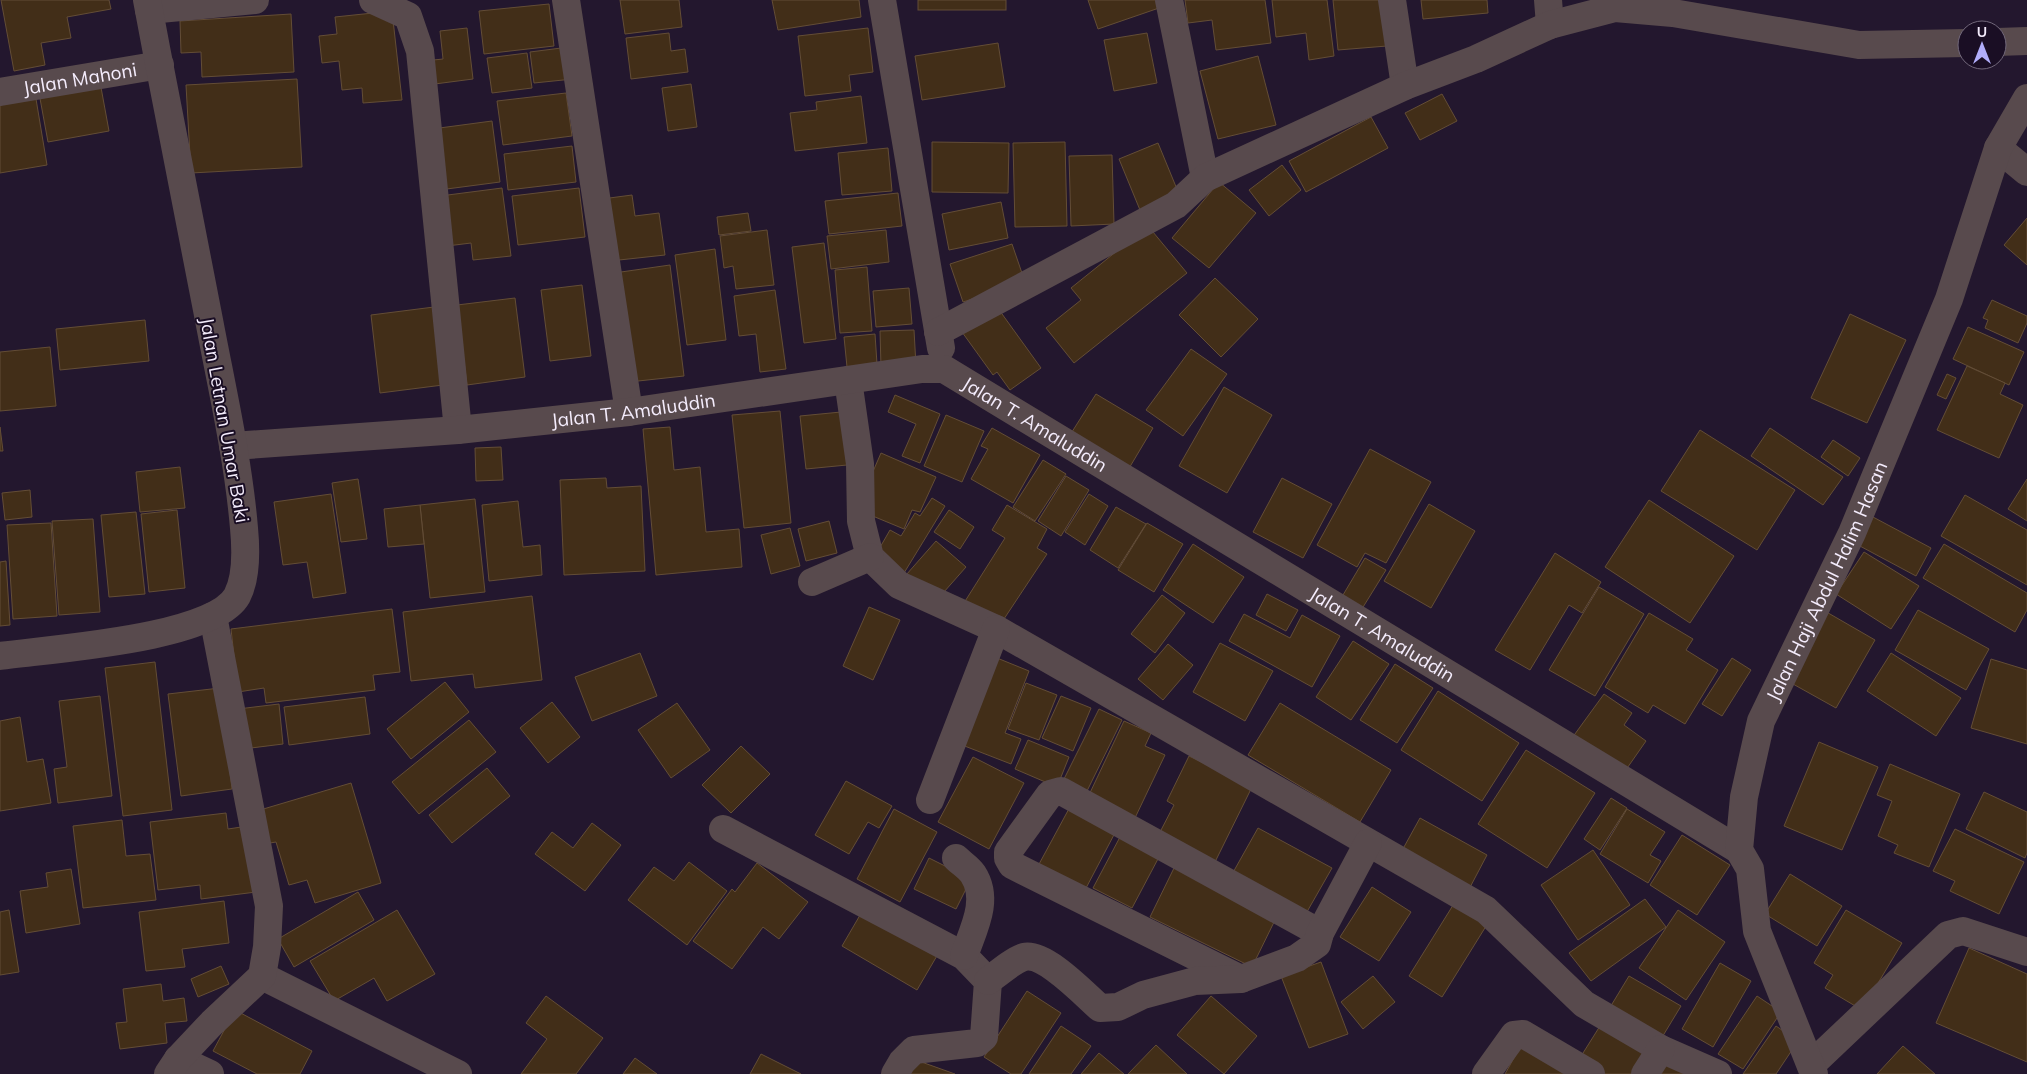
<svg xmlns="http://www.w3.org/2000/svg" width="2027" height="1074" font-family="Mulish,sans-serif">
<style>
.building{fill:#422e18;stroke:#634d36}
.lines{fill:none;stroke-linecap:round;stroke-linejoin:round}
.minor{stroke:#584a4d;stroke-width:28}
.tertiary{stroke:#584a4d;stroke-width:28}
.labels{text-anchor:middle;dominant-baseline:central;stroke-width:4;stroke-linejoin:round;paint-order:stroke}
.street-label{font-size:19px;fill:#f4ecfc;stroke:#1a0e24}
</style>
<rect width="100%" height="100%" fill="#23172e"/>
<g class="building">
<path d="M1 0H109L111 9 67 17 71 38 41 43 45 65 14 71Z"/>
<path d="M620 0H679L682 27 625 34Z"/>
<path d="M772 0H859L861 17 778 30Z"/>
<rect x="918" y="0" width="88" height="10"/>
<path d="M1088 0H1156L1159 8 1098 29Z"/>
<path d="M1185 0H1265L1271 43 1216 50 1212 20 1188 23Z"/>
<path d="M1272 0H1327L1334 56 1309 60 1306 33 1276 37Z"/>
<path d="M1333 0H1383L1387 46 1338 50Z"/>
<path d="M1421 0H1487L1488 13 1423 19Z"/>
<path d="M549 4 554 46 484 54 479 11Z"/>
<path d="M392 11 402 100 363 103 362 88 342 90 339 61 322 63 319 36 337 34 335 17Z"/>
<path d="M291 14 294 72 202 77 201 52 181 53 180 21Z"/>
<path d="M467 28 473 79 427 85 424 61 443 59 440 31Z"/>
<path d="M868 28 873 72 849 75 851 91 805 96 798 36Z"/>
<path d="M669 33 671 51 685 49 688 72 631 79 626 38Z"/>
<path d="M1147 33 1157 83 1114 91 1104 40Z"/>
<path d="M998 43 1005 87 922 100 915 56Z"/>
<path d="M569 47 573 79 534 83 530 52Z"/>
<path d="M527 53 532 88 492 93 487 58Z"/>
<path d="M1258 56 1276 125 1218 139 1200 71Z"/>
<path d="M297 79 302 167 191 173 186 85Z"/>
<path d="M100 82 109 131 48 142 39 93Z"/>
<path d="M691 84 697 127 668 131 662 88Z"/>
<path d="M35 93 47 165 0 173V99Z"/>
<path d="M566 93 572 136 503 145 497 101Z"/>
<path d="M1442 94 1457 121 1420 140 1405 113Z"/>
<path d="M861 96 867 143 795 151 790 113 817 110 816 102Z"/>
<path d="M1371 117 1388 148 1306 192 1289 161Z"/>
<path d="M492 121 500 182 439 190 432 129Z"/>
<path d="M932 142 1009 143 1008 193 932 192Z"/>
<path d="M1065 142 1067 226 1015 227 1013 143Z"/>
<path d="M1158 143 1179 194 1140 210 1119 159Z"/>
<path d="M572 146 576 182 508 190 504 154Z"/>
<path d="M888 148 892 191 842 195 838 153Z"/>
<path d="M1112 155 1114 224 1071 226 1069 156Z"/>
<path d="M1282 165 1301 190 1269 216 1249 190Z"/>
<path d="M1219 182 1256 213 1209 268 1172 238Z"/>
<path d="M502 188 511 256 473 260 471 243 447 246 440 196Z"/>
<path d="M579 188 585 237 518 245 512 196Z"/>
<path d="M898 193 902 226 829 234 825 201Z"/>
<path d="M632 195 635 216 659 213 665 255 610 261 602 199Z"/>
<path d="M1001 202 1008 238 949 250 942 214Z"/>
<path d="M748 213 751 231 719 235 717 217Z"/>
<path d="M2027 218V265L2004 245Z"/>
<path d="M1148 226 1187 273 1074 363 1046 328 1081 300 1071 288Z"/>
<path d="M767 230 774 285 736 289 733 266 724 268 720 236Z"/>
<path d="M886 230 889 262 831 269 827 236Z"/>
<path d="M824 243 836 339 804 343 792 247Z"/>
<path d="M1012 244 1025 282 963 302 950 264Z"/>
<path d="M715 249 726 340 687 345 675 255Z"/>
<path d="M670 265 684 376 629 382 614 273Z"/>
<path d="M867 267 872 331 840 333 835 270Z"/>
<path d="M1215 278 1258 319 1221 357 1179 315Z"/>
<path d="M582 285 591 356 550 361 541 290Z"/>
<path d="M909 288 912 324 876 327 873 291Z"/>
<path d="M775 290 786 369 760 372 756 334 739 336 734 296Z"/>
<path d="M515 298 525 377 467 385 457 305Z"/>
<path d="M1992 300 2027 316V323L2018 343 1985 328 1988 320 1983 318Z"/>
<path d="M434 307 443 385 380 393 371 315Z"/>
<path d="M997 307 1041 368 1010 390 997 372 993 375 962 332Z"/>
<path d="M1850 314 1906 340 1867 423 1811 398Z"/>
<path d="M145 320 149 361 60 370 56 329Z"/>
<path d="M1968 327 2024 352 2009 385 1953 359Z"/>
<path d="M914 330 916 366 881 367 880 331Z"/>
<path d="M875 334 877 364 847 367 844 337Z"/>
<path d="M50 347 56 406 0 411V352Z"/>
<path d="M1191 349 1227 374 1183 436 1146 410Z"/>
<path d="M1967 366 2005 383 2000 394 2023 405 1999 458 1937 430Z"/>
<path d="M1947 374 1956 378 1946 399 1937 395Z"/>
<path d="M1224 387 1272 415 1227 493 1179 466Z"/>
<path d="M1096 394 1153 428 1128 470 1070 435Z"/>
<path d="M895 395 940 414 920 463 902 456 916 424 888 412Z"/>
<path d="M780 411 791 523 744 528 732 415Z"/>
<path d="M841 412 847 465 806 469 800 416Z"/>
<path d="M946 415 984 431 962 482 924 466Z"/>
<path d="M0 427 3 451H0Z"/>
<path d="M670 427 674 470 700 467 706 532 739 529 742 567 656 575 643 429Z"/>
<path d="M992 428 1040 455 1013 503 971 479 988 449 981 446Z"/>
<path d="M1770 428 1843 477 1823 505 1751 456Z"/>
<path d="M1700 430 1795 490 1757 550 1661 491Z"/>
<path d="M1833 440 1860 458 1848 476 1821 457Z"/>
<path d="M501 447 503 480 476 481 475 448Z"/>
<path d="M1370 449 1431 482 1386 563 1365 553 1357 567 1317 545Z"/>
<path d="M881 453 936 477 920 512 912 510 904 529 863 512 865 490Z"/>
<path d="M1043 460 1066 474 1035 521 1013 507Z"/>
<path d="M180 467 185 508 140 512 136 472Z"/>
<path d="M1066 476 1089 490 1061 536 1038 521Z"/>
<path d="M606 478 607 488 641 486 645 571 564 575 560 480Z"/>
<path d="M1282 478 1332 504 1303 558 1253 532Z"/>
<path d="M358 479 367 539 341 542 332 483Z"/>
<path d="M2027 479V521L2008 509Z"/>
<path d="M30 490 32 517 5 520 2 493Z"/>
<path d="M331 494 346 593 313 598 307 562 283 565 274 502Z"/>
<path d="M1089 494 1108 506 1085 545 1065 532Z"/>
<path d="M1965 495 2027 530V585L1941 536Z"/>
<path d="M932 498 945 506 904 573 875 556 890 530 901 536 915 513 920 516Z"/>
<path d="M475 499 485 592 430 598 420 505Z"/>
<path d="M1649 500 1734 556 1690 623 1605 567Z"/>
<path d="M518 501 523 547 540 545 542 575 489 581 482 505Z"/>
<path d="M1429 504 1475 531 1431 608 1384 581Z"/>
<path d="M420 505 424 544 388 547 384 509Z"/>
<path d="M1007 505 1047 529 1037 548 1047 554 998 628 962 606 1005 538 992 530Z"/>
<path d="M1116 507 1146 524 1118 568 1090 550Z"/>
<path d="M177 510 185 588 149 592 141 514Z"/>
<path d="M949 510 974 527 960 549 934 532Z"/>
<path d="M136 512 145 594 109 597 101 515Z"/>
<path d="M1873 517 1931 548 1916 576 1858 545Z"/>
<path d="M93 519 100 612 59 615 52 521Z"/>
<path d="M829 521 837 553 806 561 798 529Z"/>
<path d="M51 523 57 616 13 619 7 525Z"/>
<path d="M1147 523 1183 544 1154 592 1118 570Z"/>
<path d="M790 528 800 566 771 574 761 535Z"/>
<path d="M936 541 966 567 936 601 906 575Z"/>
<path d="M1193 544 1244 577 1213 623 1163 590Z"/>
<path d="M1944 544 2027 593V610L2015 632 1923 578Z"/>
<path d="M1864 552 1919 586 1891 629 1836 594Z"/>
<path d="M1555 553 1601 582 1582 613 1569 605 1530 670 1495 650Z"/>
<path d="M1365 558 1386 570 1360 612 1340 600Z"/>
<path d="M6 561 10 625 0 626V562Z"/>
<path d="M1599 587 1644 614 1595 696 1549 670Z"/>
<path d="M1267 594 1298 610 1286 631 1256 615Z"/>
<path d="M1162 595 1185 613 1155 653 1131 634Z"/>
<path d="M532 596 542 680 475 688 473 674 411 681 403 612Z"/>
<path d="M869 607 900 620 873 680 843 666Z"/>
<path d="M392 609 400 672 373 675 375 690 266 703 264 688 238 692 231 629Z"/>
<path d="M1823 610 1875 640 1836 708 1784 679Z"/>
<path d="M1918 610 1989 649 1966 690 1895 650Z"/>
<path d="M1649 613 1693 639 1686 650 1718 670 1685 724 1653 705 1648 713 1605 687Z"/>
<path d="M1244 614 1290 638 1302 615 1340 636 1312 687 1229 641Z"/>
<path d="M1353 641 1389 664 1351 720 1316 697Z"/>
<path d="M1220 643 1273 671 1245 721 1193 692Z"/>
<path d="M1168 644 1193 665 1163 700 1138 679Z"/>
<path d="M640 653 657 696 592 721 575 677Z"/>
<path d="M1891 653 1961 698 1936 736 1867 691Z"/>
<path d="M997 658 1029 671 1005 733 1021 739 1011 764 962 745Z"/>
<path d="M1732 658 1751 670 1722 716 1702 704Z"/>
<path d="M1991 659 2027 670V744L1971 728Z"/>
<path d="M155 662 172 810 123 816 105 668Z"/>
<path d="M1395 664 1433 688 1397 743 1360 720Z"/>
<path d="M445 682 469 712 411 759 387 729Z"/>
<path d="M1026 683 1057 695 1039 740 1008 729Z"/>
<path d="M220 688 232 789 181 796 168 694Z"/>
<path d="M1438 691 1519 743 1482 801 1401 750Z"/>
<path d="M1604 694 1632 713 1624 725 1646 741 1623 774 1572 738Z"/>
<path d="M100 696 112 796 58 803 54 769 67 767 59 701Z"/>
<path d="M1061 696 1091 708 1073 751 1042 738Z"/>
<path d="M365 697 370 734 289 745 284 707Z"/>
<path d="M552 702 580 737 548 763 520 728Z"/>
<path d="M677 703 710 750 671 778 638 730Z"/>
<path d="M1280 703 1391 770 1360 822 1248 755Z"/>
<path d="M279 704 283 744 243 749 238 709Z"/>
<path d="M1099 709 1122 720 1085 795 1062 783Z"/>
<path d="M20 717 27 762 43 759 51 803 0 811V721Z"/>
<path d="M469 720 496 752 419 814 392 782Z"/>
<path d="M1124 721 1151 733 1145 746 1165 755 1134 820 1088 797Z"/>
<path d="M1028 740 1069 757 1057 787 1015 769Z"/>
<path d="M1819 742 1878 767 1842 850 1784 826Z"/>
<path d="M741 746 770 774 731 813 702 785Z"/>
<path d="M1526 750 1595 793 1547 868 1478 824Z"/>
<path d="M1189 756 1252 787 1215 862 1159 834 1174 805 1167 801Z"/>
<path d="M973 757 1024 783 989 849 938 822Z"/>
<path d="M1890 764 1960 794 1929 867 1894 853 1898 845 1878 836 1892 801 1877 795Z"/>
<path d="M487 768 510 796 452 843 429 815Z"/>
<path d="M846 781 892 806 879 828 868 822 849 854 815 835Z"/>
<path d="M351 783 381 883 315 903 307 880 289 885 276 842 270 843 260 810Z"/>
<path d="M1984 792 2027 812V853L2025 858 1966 829Z"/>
<path d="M1611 798 1627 808 1600 850 1584 839Z"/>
<path d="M1071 805 1117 829 1085 890 1038 866Z"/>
<path d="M894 809 937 832 900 902 857 879Z"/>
<path d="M1627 809 1665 832 1650 855 1661 861 1648 883 1600 854Z"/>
<path d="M226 813 228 829 248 826 256 892 201 899 200 885 158 890 150 822Z"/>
<path d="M1420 818 1487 855 1467 893 1399 856Z"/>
<path d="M122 820 126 856 150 854 156 900 83 908 73 826Z"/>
<path d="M592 823 621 845 585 891 535 854 552 832 573 848Z"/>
<path d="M1258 828 1332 868 1304 917 1231 876Z"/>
<path d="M1955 829 2024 862 1999 914 1950 891 1955 881 1933 871Z"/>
<path d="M1682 835 1730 865 1697 915 1650 885Z"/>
<path d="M1120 837 1159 857 1132 908 1093 888Z"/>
<path d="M1593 850 1630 905 1578 940 1541 885Z"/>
<path d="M929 858 971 879 956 909 914 889Z"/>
<path d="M689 862 727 891 687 945 628 900 654 867 674 881Z"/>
<path d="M757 863 808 902 779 939 763 927 732 969 693 941 732 889 735 892Z"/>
<path d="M1175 866 1277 916 1252 967 1150 917Z"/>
<path d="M71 869 80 924 26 933 20 891 48 887 46 873Z"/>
<path d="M1790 874 1842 906 1817 946 1765 914Z"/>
<path d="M1372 887 1411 912 1379 961 1340 937Z"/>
<path d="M358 892 374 920 294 967 278 939Z"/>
<path d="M1645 899 1666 927 1591 981 1569 953Z"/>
<path d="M224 901 229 943 182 949 185 967 146 971 139 912Z"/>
<path d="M1455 902 1488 923 1442 997 1409 976Z"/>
<path d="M9 910 19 972 0 975V912Z"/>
<path d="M397 910 435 974 387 1001 374 978 334 1001 310 961Z"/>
<path d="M863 910 938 954 917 990 842 946Z"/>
<path d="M1678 910 1725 942 1686 1000 1639 968Z"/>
<path d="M1846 910 1902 943 1862 1010 1825 988 1833 975 1814 963Z"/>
<path d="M1969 948 2027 974V1062L1936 1023Z"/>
<path d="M1321 962 1348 1034 1309 1048 1281 976Z"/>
<path d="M1720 963 1751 981 1713 1047 1682 1029Z"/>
<path d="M221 966 229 984 198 997 191 979Z"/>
<path d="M1373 976 1395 1002 1363 1029 1341 1002Z"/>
<path d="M1629 976 1681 1006 1661 1039 1609 1009Z"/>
<path d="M161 984 163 1001 184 998 187 1021 165 1023 167 1043 120 1049 116 1023 127 1022 123 989Z"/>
<path d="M1027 991 1061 1013 1021 1074H1011L984 1057Z"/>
<path d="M546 996 603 1038 576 1074H521L547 1039 526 1023Z"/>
<path d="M1211 996 1257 1036 1224 1074 1177 1035Z"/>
<path d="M1757 996 1781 1012 1743 1069 1718 1054Z"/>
<path d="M235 1010 312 1051 300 1074H257L213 1051Z"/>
<path d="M1061 1026 1091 1046 1071 1074H1029Z"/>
<path d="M1600 1026 1649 1056 1638 1074H1600L1578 1061Z"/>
<path d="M1776 1026 1798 1041 1776 1074H1743Z"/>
<path d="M1524 1040 1567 1074H1505Z"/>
<path d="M1156 1045 1187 1074H1128Z"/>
<path d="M1903 1046 1935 1074H1877Z"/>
<path d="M1099 1053 1124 1074H1081Z"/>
<path d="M761 1054 801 1074H750Z"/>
<path d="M635 1058 657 1074H623Z"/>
<path d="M913 1059 955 1074H908Z"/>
<path d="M1661 1060 1688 1074H1654Z"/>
</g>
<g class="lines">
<g class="minor">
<path d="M373 0 408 16 420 51 458 430"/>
<path d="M566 0 629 412"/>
<path d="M882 0 941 348"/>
<path d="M1169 0 1205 178"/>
<path d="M1392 0 1405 86"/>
<path d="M1548 0 1550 25"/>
<path d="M149 10 255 0"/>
<path d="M1997 42 2027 41"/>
<path id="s1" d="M0 92 160 65"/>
<path d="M1998 148 2027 172"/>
<path d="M938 332 1176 205 1205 178 1405 86 1476 59 1550 25 1615 8 1673 13 1859 45 1967 43"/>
<path d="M848 380 860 464 861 521 870 557 899 585 996 629 1486 910 1584 1004 1661 1049 1718 1074"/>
<path id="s2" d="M233 446 458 430 629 412 922 369H944L1739 850"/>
<path d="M812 582 870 557"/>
<path d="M930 800 996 629"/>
<path d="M723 829 964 956 988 981 984 1037 977 1043 914 1050 902 1062 895 1074"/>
<path d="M956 858C961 863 969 868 973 874 990 900 973 930 964 956"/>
<path d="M262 976 458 1074"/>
<path d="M1241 979 1012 865 1008 858V852L1050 794 1061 791 1320 933"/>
<path d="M988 981C996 975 1015 959 1024 957 1045 952 1085 995 1100 1008L1118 1007 1143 995 1195 981 1241 979 1297 958 1317 944 1320 933 1368 843"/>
<path d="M178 1059 210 1074"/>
<path d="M1811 1065 1948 935 1963 931 2027 952"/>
<path d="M168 1074 178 1059 212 1023 262 976 267 947 269 906 213 616"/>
<path d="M1486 1074 1514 1035 1523 1034 1591 1074"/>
<path d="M1645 1074 1661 1049"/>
<path id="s3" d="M1814 1074 1757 931 1750 869 1739 850 1744 797 1761 721 1852 533 1949 299 1998 148 2027 98"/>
</g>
<path class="tertiary" d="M0 656C49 649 213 639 237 596 247 577 246 549 244 528 238 458 222 389 209 320 188 214 167 107 147 0"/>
</g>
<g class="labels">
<g class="street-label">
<text stroke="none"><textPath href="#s1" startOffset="81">Jalan Mahoni</textPath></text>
<text stroke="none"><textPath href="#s2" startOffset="402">Jalan T. Amaluddin</textPath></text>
<text transform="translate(225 420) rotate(80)">Jalan Letnan Umar Baki</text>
<text stroke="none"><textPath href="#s2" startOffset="822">Jalan T. Amaluddin</textPath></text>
<text stroke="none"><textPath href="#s3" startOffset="524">Jalan Haji Abdul Halim Hasan</textPath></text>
<text stroke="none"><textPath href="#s2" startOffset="1228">Jalan T. Amaluddin</textPath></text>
</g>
</g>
<g transform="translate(1982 45)"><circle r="24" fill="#1a0e24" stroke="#71677a"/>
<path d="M0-4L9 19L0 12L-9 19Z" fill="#b1adfa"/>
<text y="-8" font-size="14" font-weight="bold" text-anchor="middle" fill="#f4ecfc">U</text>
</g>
</svg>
